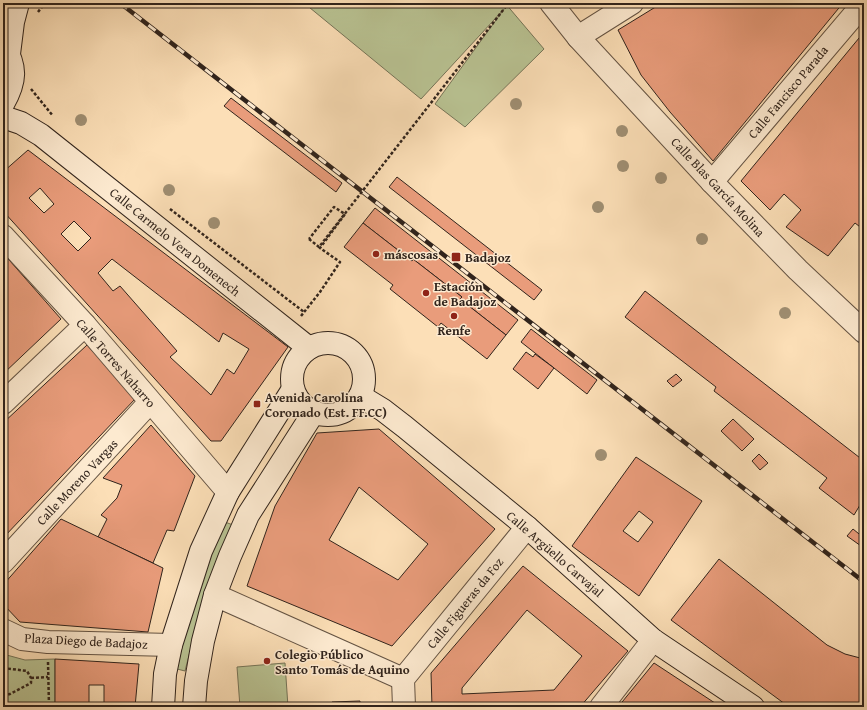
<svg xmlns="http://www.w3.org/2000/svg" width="867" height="710" font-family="'Gentium Book Plus',serif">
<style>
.green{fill:#b9c393;stroke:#757458}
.building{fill:#e99c7b;stroke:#31241c;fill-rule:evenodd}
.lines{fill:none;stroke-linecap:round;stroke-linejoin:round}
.street-casing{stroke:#645343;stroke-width:24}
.secondary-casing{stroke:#31241c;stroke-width:24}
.path{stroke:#31241c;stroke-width:2.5;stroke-dasharray:3 2;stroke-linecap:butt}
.street{stroke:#fdead0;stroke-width:22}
.secondary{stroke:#fdead0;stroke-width:22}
.rail-casing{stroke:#31241c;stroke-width:4.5}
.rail{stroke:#fdead0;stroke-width:3;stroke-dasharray:9;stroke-linecap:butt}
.path-bridge{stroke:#31241c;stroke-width:2.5;stroke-dasharray:3 2;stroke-linecap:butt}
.tree{fill:#9f8e72}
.poi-dot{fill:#8f2418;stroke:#fdead0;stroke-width:1.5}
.labels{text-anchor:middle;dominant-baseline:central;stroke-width:3;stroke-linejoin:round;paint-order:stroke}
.street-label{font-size:13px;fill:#31241c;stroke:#fdead0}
.poi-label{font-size:13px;font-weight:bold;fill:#31241c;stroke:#fdead0;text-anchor:start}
</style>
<rect width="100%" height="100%" fill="#fcdfb7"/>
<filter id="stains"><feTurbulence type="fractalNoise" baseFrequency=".005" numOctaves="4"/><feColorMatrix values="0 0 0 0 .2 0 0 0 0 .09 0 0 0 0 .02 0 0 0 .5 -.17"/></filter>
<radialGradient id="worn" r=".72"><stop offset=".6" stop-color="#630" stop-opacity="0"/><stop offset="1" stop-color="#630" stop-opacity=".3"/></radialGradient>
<g class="green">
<path d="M304 3H505L544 49 465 127 435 104 504 9 421 99Z"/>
<path d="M225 522 233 525 218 556 205 592 185 671 177 669 185 632 209 560Z"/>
<path d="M3 654 25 660 55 659V707H3Z"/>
<path d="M285 663 288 707H240L237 667Z"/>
</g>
<g class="building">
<path d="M662 3H843L713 161 670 112 641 75 618 30Z"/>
<path d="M864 32V230L855 223 828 256 786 227 801 210 784 194 770 210 741 181Z"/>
<path d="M231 98 342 183 336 192 224 106Z"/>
<path d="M28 150 288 347 221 441H211L3 211V172ZM40 188 54 204 44 213 29 198ZM74 221 91 238 78 251 61 234ZM112 259 219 342 223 333 249 349 234 374 227 369 211 395 170 357 177 351 120 286 113 291 98 273Z"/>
<path d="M397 177 542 290 534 300 389 187Z"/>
<path d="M375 208 518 320 506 335 460 299 462 297 413 259 412 261 363 223Z"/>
<path d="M363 223 412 261 413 259 462 297 460 299 506 335 487 359 441 323 438 327 390 289 393 285 344 247Z"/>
<path d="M3 253 61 319 3 374Z"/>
<path d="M645 291 864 461V508L860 505 854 515 819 488 827 478 714 391 716 387 625 317Z"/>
<path d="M531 329 597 380 587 394 521 342Z"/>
<path d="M87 345 136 398 3 538V423Z"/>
<path d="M526 352 533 357 535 354 554 368 538 389 513 369Z"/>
<path d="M676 374 682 380 673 387 667 381Z"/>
<path d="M733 419 754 439 742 451 721 431Z"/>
<path d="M151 425 195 476 174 531 167 530 153 563 98 537 107 519 101 515 117 498 122 485 103 478Z"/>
<path d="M379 429 495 529 392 646 247 586 275 506 317 433ZM359 487 428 544 398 580 329 540Z"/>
<path d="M759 454 768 463 760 470 752 461Z"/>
<path d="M636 457 702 501 639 596 572 546ZM639 511 653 522 638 542 623 531Z"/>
<path d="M61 519 163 568 148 632 20 622 3 604V585Z"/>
<path d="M853 529 864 538V542L861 546 847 536Z"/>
<path d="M719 559 827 645 845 654 864 659V707H789L671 620Z"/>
<path d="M523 566 628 651 580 707H432L431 673ZM527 610 582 656 554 690 462 694V688Z"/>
<path d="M55 659 139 664 135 707H104V685H89V707H55Z"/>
<path d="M654 663 721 707H618Z"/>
<path d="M360 701V707H333L332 702Z"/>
</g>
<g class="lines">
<defs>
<g id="street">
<path d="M551 3 578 37 712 182 798 270 864 332"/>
<path d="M578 37 632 3"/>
<path d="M712 182 864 3"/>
<path d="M3 236 85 325 228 492"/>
<path d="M3 403 85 325"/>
<path d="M3 562 150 402"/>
<path d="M215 595 403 679"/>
<path d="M3 630 22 639 48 642 171 645"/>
<path d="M404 707 403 679 527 527"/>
<path d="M601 707 653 640"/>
</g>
<g id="secondary">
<path d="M3 44C17 67 16 81 3 104"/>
<path d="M9 54 13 22 18 3"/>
<path d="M3 117 21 123 41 135 309 348"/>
<circle cx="328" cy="379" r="36"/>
<path d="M360 396 383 410 405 427 527 527 653 640 753 707"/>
<path d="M163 707 165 674 171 645 201 551 228 492 293 389"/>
<path d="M194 707 196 681 203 641 215 595 230 556 248 515 314 412"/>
</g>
</defs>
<use href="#street" class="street-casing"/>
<use href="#secondary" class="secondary-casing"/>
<g class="path">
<path d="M38 12 45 3"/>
<path d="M31 89 53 116"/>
<path d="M170 209 304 312"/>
<path d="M301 316 320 292 340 262 320 248 345 214 334 207 309 239"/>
<path d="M48 662 49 707"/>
<path d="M3 664 7 653"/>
<path d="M3 668 27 671 31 678V683L10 694 3 696"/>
<path d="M31 678 48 677"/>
</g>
<use href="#street" class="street"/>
<use href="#secondary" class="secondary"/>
<defs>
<path id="rail" d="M120 3 864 582"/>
</defs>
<use href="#rail" class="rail-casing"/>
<use href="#rail" class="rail"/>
<path class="path-bridge" d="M309 239 319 247 507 5 505 3"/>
</g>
<g class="tree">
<circle cx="516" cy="104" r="6"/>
<circle cx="81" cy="120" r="6"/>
<circle cx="622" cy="131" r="6"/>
<circle cx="623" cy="166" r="6"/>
<circle cx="661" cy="178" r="6"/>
<circle cx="169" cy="190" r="6"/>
<circle cx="598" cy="207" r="6"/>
<circle cx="214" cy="223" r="6"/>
<circle cx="702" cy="239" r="6"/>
<circle cx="785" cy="313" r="6"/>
<circle cx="601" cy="455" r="6"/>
</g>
<g class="poi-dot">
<circle cx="376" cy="254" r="4"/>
<rect x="451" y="252" width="10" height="10" rx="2"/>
<circle cx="426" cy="293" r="4"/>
<circle cx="454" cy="316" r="4"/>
<rect x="253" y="400" width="8" height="8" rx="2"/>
<circle cx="267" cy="661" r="4"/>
</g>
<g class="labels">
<g class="street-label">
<text transform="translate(788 92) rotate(-50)">Calle Fancisco Parada</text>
<text transform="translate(718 187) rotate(47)">Calle Blas García Molina</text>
<text transform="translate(175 242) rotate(39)">Calle Carmelo Vera Domenech</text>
<text transform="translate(116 363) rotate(49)">Calle Torres Naharro</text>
<text transform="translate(77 482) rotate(-47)">Calle Moreno Vargas</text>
<text transform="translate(555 554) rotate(41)">Calle Argüello Carvajal</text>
<text transform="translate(465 603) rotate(-51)">Calle Figueras da Foz</text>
<text transform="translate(86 641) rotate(3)">Plaza Diego de Badajoz</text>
</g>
<g class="poi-label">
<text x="384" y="254">máscosas</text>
<text x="465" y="257">Badajoz</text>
<text x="434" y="286">Estación<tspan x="434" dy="15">de Badajoz</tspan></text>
<text x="454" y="330" text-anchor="middle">Renfe</text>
<text x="265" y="397">Avenida Carolina<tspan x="265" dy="15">Coronado (Est. FF.CC)</tspan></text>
<text x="275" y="654">Colegio Público<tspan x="275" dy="15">Santo Tomás de Aquino</tspan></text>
</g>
</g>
<rect width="867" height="710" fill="none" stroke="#fcdfb7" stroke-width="16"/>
<rect x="4" y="4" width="859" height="702" fill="none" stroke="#31241c" stroke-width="2"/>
<rect x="8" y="8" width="851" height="694" fill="none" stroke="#31241c"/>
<rect width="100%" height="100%" filter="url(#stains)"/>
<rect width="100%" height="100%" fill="url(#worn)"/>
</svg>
